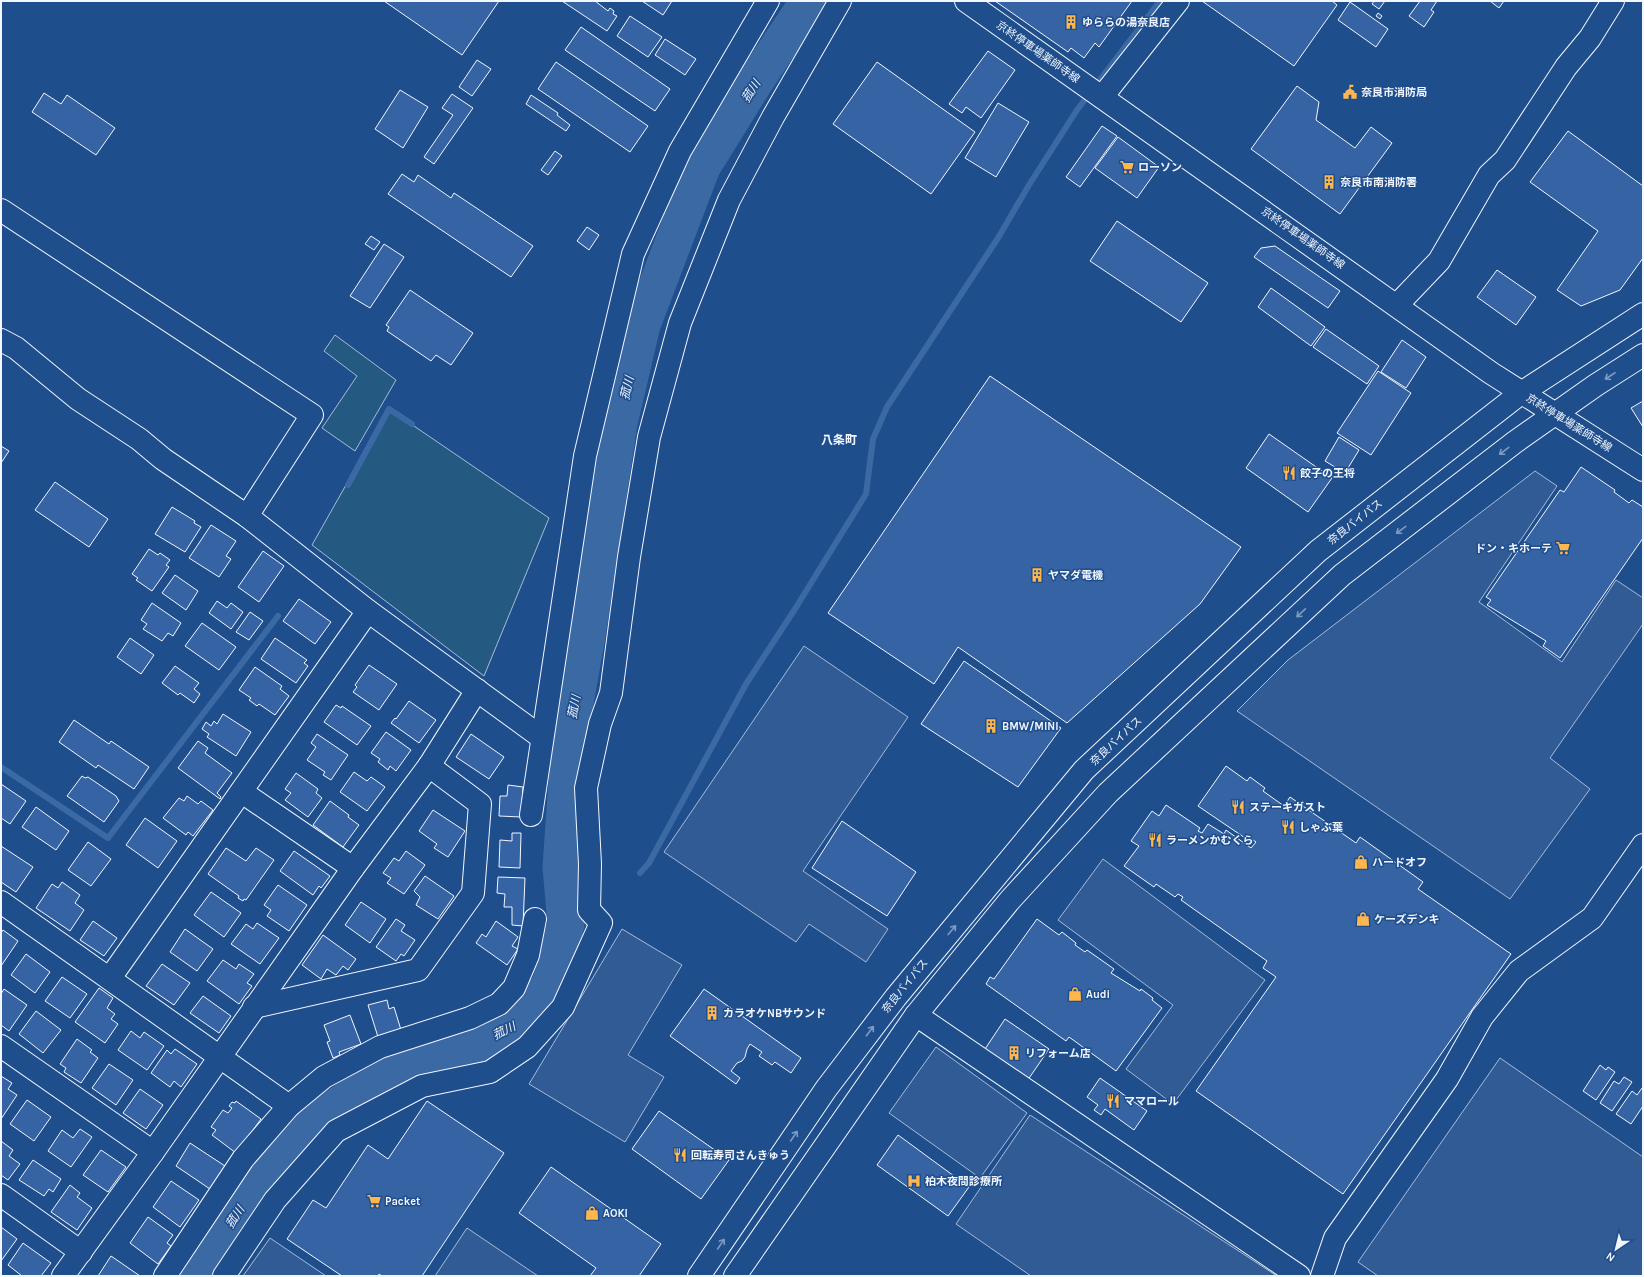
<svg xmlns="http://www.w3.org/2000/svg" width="1644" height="1277" font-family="Karla,'Noto Sans JP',sans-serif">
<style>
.green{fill:#245a82;stroke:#a8bbd7}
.parking{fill:#305b95;stroke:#a8bbd7}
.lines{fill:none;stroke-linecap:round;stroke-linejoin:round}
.stream{stroke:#3b69a3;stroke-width:6}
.river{stroke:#3b69a3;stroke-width:37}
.building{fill:#3563a3;stroke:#f2f6ff}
.minor-casing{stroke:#f2f6ff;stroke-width:24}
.major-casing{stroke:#f2f6ff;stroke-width:24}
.highway-casing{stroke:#f2f6ff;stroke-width:24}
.minor{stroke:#1f4e8c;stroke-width:22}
.major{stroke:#1f4e8c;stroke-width:22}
.highway{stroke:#1f4e8c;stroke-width:22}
.oneway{stroke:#7e9ac0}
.labels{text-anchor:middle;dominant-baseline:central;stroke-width:3;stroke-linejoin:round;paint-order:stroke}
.poi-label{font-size:11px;font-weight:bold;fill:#f2f6ff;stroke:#1f4e8c;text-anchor:start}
.street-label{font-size:11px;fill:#f2f6ff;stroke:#1f4e8c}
.water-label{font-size:12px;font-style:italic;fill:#f2f6ff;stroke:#1f4e8c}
.neighbourhood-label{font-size:12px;font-weight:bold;fill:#f2f6ff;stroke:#1f4e8c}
</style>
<rect width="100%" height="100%" fill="#1f4e8c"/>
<g class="green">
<path d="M335 335 396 380 355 451 322 428 357 376 324 351Z"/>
<path d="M389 409 549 518 484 676 312 545Z"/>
</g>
<g class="parking">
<path d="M1535 471 1557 486 1479 602 1562 662 1616 580 1643 598V624L1550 758 1590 789 1510 899 1237 711 1288 660Z"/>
<path d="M804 646 908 717 803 871 888 929 866 962 809 924 796 942 664 852Z"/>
<path d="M1103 859 1265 980 1173 1104 1126 1069 1173 1005 1058 920Z"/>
<path d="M622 929 682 965 628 1055 664 1077 625 1142 529 1084Z"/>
<path d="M936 1047 1027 1113 980 1178 889 1113Z"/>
<path d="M1500 1058 1643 1157V1276H1378L1358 1262Z"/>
<path d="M1030 1115 1277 1276H1031L956 1224Z"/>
<path d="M467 1228 538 1276H435Z"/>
<path d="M270 1238 326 1276H243Z"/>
</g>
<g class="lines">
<g class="stream">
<path d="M348 485 389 409 412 424"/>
<path d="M1 767 108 838 278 616"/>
<path d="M640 873 649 863 746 684 795 609 866 494 873 439 887 407 998 238 1029 185 1077 110 1160 1"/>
</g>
<path class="river" d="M196 1276 270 1164 314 1122 374 1081 474 1046 522 1022 550 985 566 924 561 867 571 725 587 636 619 423 642 325 702 167 754 83 809 1"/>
</g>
<g class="building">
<path d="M384 1H499L462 55Z"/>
<path d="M562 1H595L608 11 610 8 614 11 613 14 617 16 607 31Z"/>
<path d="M642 1H672L663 15Z"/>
<path d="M995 1H1132L1099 47 1095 43 1084 58 1071 48 1068 52Z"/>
<path d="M1202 1H1332L1337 5 1294 66Z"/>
<path d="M1374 1H1385L1379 9 1372 4Z"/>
<path d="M1420 1H1437L1431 10 1434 12 1424 27 1409 16Z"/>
<path d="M1490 1H1504L1499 8Z"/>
<path d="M1350 2 1388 29 1376 47 1338 20Z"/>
<path d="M1378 13 1382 16 1380 19 1376 16Z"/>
<path d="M630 16 662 37 648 57 617 36Z"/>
<path d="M581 27 670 89 655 111 565 50Z"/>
<path d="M665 39 696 59 685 75 655 55Z"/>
<path d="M988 51 1015 70 981 118 966 107 962 113 949 104Z"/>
<path d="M477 60 491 69 472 96 459 87Z"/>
<path d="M556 62 648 126 630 152 538 89Z"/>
<path d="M877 62 975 132 931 194 833 124Z"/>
<path d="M1297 86 1319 102 1316 120 1355 148 1371 127 1392 143 1340 214 1251 149Z"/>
<path d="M400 90 428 107 403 148 375 129Z"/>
<path d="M44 93 61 104 67 95 115 128 96 155 32 112Z"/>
<path d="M452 94 473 108 434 164 424 157 453 115 442 108Z"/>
<path d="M531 95 558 113 557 115 570 125 566 131 526 104Z"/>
<path d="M998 103 1029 122 996 177 965 158Z"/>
<path d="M1102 126 1117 136 1080 187 1066 177Z"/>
<path d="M1568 131 1643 186V258L1620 290 1581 306 1557 290 1598 231 1530 182Z"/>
<path d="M1118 137 1159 167 1137 198 1095 168Z"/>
<path d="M555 151 562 156 548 175 541 170Z"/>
<path d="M402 174 414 182 418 175 451 198 454 193 533 246 511 277 388 194Z"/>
<path d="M1117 221 1208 283 1181 322 1090 261Z"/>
<path d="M587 227 599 235 589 250 577 241Z"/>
<path d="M371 236 380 242 374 250 365 244Z"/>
<path d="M384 244 404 257 370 308 350 296Z"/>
<path d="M1275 246 1340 291 1328 308 1254 257 1261 248Z"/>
<path d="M1497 270 1536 297 1516 325 1477 297Z"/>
<path d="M1271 288 1325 327 1311 346 1258 307Z"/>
<path d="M410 290 473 333 451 365 436 355 431 361 387 331 389 327 386 325Z"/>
<path d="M1326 329 1379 366 1367 384 1313 347Z"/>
<path d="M1402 340 1426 357 1406 388 1381 372Z"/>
<path d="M1378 371 1411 393 1371 455 1337 433Z"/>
<path d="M990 376 1241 547 1200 604 1067 723 958 647 934 684 828 613Z"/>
<path d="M1643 401V427L1631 408Z"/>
<path d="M1269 434 1332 478 1308 512 1246 468Z"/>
<path d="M1339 437 1359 450 1345 473 1325 461Z"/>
<path d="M1 446 9 451 1 463Z"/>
<path d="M1581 467 1615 490 1614 492 1629 503 1632 500 1643 507V538L1560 658 1543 646 1546 641 1487 605 1491 600 1486 597 1560 490 1564 492Z"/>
<path d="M55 482 108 519 89 547 35 510Z"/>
<path d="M172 507 195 521 194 523 201 527 185 552 155 534Z"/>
<path d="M211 525 236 541 226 556 231 559 219 577 189 558Z"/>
<path d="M149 549 158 555 160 553 170 560 166 565 169 567 152 591 136 580 138 578 132 574Z"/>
<path d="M263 551 284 566 259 602 238 587Z"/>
<path d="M175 575 198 591 186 610 162 593Z"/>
<path d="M299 599 331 622 315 644 283 621Z"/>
<path d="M217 601 227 608 231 603 243 612 231 629 209 613Z"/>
<path d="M152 603 181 623 173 636 168 633 162 641 143 629 147 624 141 620Z"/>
<path d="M250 612 263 621 249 640 236 632Z"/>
<path d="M202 623 236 647 219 670 185 646Z"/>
<path d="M130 638 154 655 141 674 117 657Z"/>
<path d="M275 638 307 660 304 663 308 666 296 683 261 659Z"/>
<path d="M964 661 1061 728 1018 787 921 724Z"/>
<path d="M369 665 397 684 379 710 353 692 357 687 355 685Z"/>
<path d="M175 666 199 683 194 689 200 694 194 703 180 693 178 695 162 683Z"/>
<path d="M255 667 282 686 280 689 289 696 275 715 259 704 257 706 249 700 251 698 239 690Z"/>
<path d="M409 701 436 720 419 743 391 723 395 718 396 719Z"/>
<path d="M336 705 341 708 342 706 371 726 357 745 324 722Z"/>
<path d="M223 714 251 732 236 756 207 737 209 734 202 729 206 722 211 726 214 721 217 724Z"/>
<path d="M74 720 109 744 111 741 149 767 134 789 98 765 96 768 59 742Z"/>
<path d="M386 732 411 750 396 771 390 766 388 770 378 762 380 759 371 753Z"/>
<path d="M317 734 348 755 331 780 323 775 325 772 307 760 316 747 311 743Z"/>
<path d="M471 734 504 757 489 779 456 757Z"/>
<path d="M198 741 208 748 205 753 232 773 217 793 221 797 220 799 178 768Z"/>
<path d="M1226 766 1247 781 1250 777 1265 788 1263 791 1284 806 1290 797 1356 843 1360 837 1423 882 1418 889 1511 954 1343 1194 1196 1091 1276 977 1263 968 1267 961 1181 900 1183 897 1178 894 1175 897 1156 884 1154 887 1124 866 1139 846 1131 841 1152 811 1159 816 1166 805 1200 828 1198 831 1202 833 1208 824 1224 834 1226 830 1251 848 1256 842 1250 838 1248 840 1198 806Z"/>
<path d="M354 772 367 781 371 777 385 787 367 811 340 792Z"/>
<path d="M296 773 318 789 316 793 322 798 308 817 285 800 291 793 285 789Z"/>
<path d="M82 776 85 778 88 777 116 796 119 801 104 822 67 796Z"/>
<path d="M1 784 26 801 10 824 1 818Z"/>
<path d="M508 785 523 787 521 817 499 816 500 796H507Z"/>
<path d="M187 796 198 804 201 801 213 810 193 836 188 832 186 835 163 818 179 798 184 801Z"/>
<path d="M330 801 349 815 348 817 359 825 343 847 313 825Z"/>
<path d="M36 807 69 831 56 850 22 827Z"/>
<path d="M433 810 465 831 448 857 434 848 437 844 419 831Z"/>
<path d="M145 818 177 841 158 868 126 845Z"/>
<path d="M842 821 916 872 887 916 812 868Z"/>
<path d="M512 833H521L520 868 499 867 500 840 512 841Z"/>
<path d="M88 842 111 859 91 886 68 870Z"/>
<path d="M1 846 33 867 16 892 1 882Z"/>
<path d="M226 848 246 861 256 848 274 860 246 900 244 899 243 901 238 898 239 896 208 874Z"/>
<path d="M294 851 330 876 321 888 319 886 313 895 280 871Z"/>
<path d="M406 851 425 865 404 894 387 883 391 878 383 873 394 858 399 861Z"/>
<path d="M425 876 454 896 438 919 416 905 420 897 414 891Z"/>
<path d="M498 877 525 878 523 926 512 925V907H504L505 894 497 893Z"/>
<path d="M62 882 80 895 75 903 84 910 70 931 36 908 52 884 58 888Z"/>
<path d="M278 885 307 905 289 931 267 916 271 910 264 905Z"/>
<path d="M211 892 241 913 224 937 194 915Z"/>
<path d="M361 902 386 919 370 943 345 925Z"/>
<path d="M396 919 405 925 401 931 415 940 404 956 401 954 396 961 376 947Z"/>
<path d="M1037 919 1059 935 1062 932 1076 943 1075 945 1085 952 1087 950 1114 969 1111 973 1140 991 1141 989 1153 998 1152 1000 1162 1008 1116 1071 1069 1037 1066 1041 986 984 990 977 994 979Z"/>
<path d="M93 921 117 938 104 956 80 940Z"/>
<path d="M496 921 518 937 512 946 518 949 507 965 476 943 482 934 486 937Z"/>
<path d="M257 923 279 938 260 964 231 944 246 924 253 929Z"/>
<path d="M185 929 213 949 197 971 170 952Z"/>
<path d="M3 930 18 941 1 966V933Z"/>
<path d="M323 935 356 959 348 970 343 966 336 975 327 969 321 979 302 965Z"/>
<path d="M26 954 50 972 35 993 11 975Z"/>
<path d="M223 960 236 969 239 964 254 974 247 983 252 986 239 1004 207 981Z"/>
<path d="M162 964 190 983 174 1005 146 986Z"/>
<path d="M62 977 87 994 70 1018 45 1001Z"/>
<path d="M99 988 113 998 107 1008 115 1014 111 1019 118 1024 105 1043 75 1022Z"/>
<path d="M4 989 27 1005 9 1031 1 1025V994Z"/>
<path d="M704 989 801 1058 791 1073 775 1062 772 1065 759 1056 762 1052 750 1044 747 1049 745 1057 742 1061 737 1063 731 1071 740 1078 736 1084 670 1036Z"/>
<path d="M203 996 231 1016 219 1033 190 1013Z"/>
<path d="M387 1000 389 1009 394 1007 401 1030 378 1037 368 1005Z"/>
<path d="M36 1011 61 1030 43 1053 19 1034Z"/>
<path d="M350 1015 361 1044 339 1052 340 1055 333 1058 327 1042 330 1041 324 1025Z"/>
<path d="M1005 1019 1049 1049 1023 1087 979 1058Z"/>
<path d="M131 1031 140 1038 144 1032 164 1046 147 1070 118 1050Z"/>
<path d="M77 1039 92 1050 90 1052 98 1058 81 1083 64 1072 66 1068 60 1064Z"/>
<path d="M175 1049 197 1064 181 1087 174 1081 170 1087 151 1073 167 1050 171 1054Z"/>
<path d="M109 1064 133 1080 116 1105 92 1088Z"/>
<path d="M1600 1065 1606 1070 1608 1067 1615 1072 1596 1100 1583 1091Z"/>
<path d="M1 1076 12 1083 8 1089 17 1095 1 1119Z"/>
<path d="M1624 1077 1632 1082 1612 1111 1600 1103 1614 1081 1619 1084Z"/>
<path d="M1100 1078 1147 1111 1134 1130 1105 1109 1101 1115 1094 1110 1098 1105 1087 1097Z"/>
<path d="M1642 1088 1643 1089V1106L1631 1124 1616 1114 1632 1091 1637 1095Z"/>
<path d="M140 1089 163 1105 146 1129 123 1113Z"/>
<path d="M27 1100 51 1117 34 1141 10 1124Z"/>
<path d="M236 1101 261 1119 236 1153 212 1135 216 1130 211 1127 223 1110 228 1113 232 1108 229 1106 232 1102 235 1103Z"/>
<path d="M427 1101 504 1153 422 1276H382L379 1274 378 1276H342L287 1239 313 1200 326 1208 368 1145 388 1159Z"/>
<path d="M659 1111 729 1160 701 1199 632 1149Z"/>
<path d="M80 1129 92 1137 71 1167 48 1151 62 1130 73 1138Z"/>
<path d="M898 1135 969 1187 948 1216 877 1165Z"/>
<path d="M1 1141 13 1150 9 1156 20 1164 8 1180 1 1175Z"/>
<path d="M190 1143 225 1166 210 1189 176 1166Z"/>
<path d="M101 1150 126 1167 108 1192 83 1175Z"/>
<path d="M33 1160 61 1179 53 1192 49 1189 44 1196 19 1180Z"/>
<path d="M551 1167 661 1244 639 1276H590L596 1268 519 1213Z"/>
<path d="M171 1181 199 1200 180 1227 153 1207Z"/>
<path d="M70 1185 80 1193 77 1197 92 1208 77 1230 51 1212Z"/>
<path d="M148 1217 173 1235 167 1243 171 1246 158 1264 130 1243Z"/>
<path d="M1 1227 17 1239 1 1261Z"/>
<path d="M23 1243 51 1263 41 1276H22L8 1265Z"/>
<path d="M111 1256 140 1276H98Z"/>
</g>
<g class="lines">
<defs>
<g id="minor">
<path d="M1102 97 1178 1"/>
<path d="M1 210 312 415 247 516"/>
<path d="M1397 305 1439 261 1489 175 1505 160 1566 67 1590 38 1613 1"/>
<path d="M1 340 16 348 78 399 139 439 163 459 247 516 368 611 541 737"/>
<path d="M242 792 353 868"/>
<path d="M531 815 585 456 633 254 680 151 768 1"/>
<path d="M1 902 289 1106"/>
<path d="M110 978 368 611"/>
<path d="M254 1007 418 970 473 893 480 804 429 766"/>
<path d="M916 1015 1299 1276"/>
<path d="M1 1046 153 1152"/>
<path d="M1 1195 81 1252"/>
<path d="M63 1276 153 1152 353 868 429 766 477 690"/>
<path d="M165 1276 243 1159 289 1106 324 1077 380 1047 470 1018 499 1004 514 988 528 955 535 919"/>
<path d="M224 1276 275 1200 336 1131 422 1086 490 1072 527 1047 563 1007 601 923 589 910 590 864 586 788 600 724 611 693 629 557 649 437 680 323 729 200 773 117 840 1"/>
<path d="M1322 1276 1335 1238 1447 1079 1482 1017 1519 971 1592 918 1643 845"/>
</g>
<path id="major" d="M966 1 1491 373 1643 470"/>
<g id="highway">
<path d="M699 1276 826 1089 896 997 1084 770 1318 551 1521 393 1643 314"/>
<path d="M735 1276 916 1015 1010 900 1108 793 1342 575 1515 442 1596 385 1643 355"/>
</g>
</defs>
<use href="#minor" class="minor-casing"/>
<use href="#major" class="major-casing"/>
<use href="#highway" class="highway-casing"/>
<use href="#minor" class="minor"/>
<use href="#major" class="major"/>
<use href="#highway" class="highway"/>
</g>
<defs><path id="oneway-shaft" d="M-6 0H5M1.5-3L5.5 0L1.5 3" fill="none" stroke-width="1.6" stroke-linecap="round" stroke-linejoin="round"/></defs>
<g class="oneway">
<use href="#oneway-shaft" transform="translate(1610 376) rotate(147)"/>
<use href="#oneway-shaft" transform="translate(1504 451) rotate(143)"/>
<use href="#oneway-shaft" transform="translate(1401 530) rotate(143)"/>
<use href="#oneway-shaft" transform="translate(1301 613) rotate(137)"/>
<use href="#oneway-shaft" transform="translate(952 930) rotate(-50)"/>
<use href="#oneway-shaft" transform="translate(870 1031) rotate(-53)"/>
<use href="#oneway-shaft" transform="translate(794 1136) rotate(-56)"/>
<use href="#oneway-shaft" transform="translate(721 1244) rotate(-56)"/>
</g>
<defs>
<symbol id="building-bare" viewBox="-9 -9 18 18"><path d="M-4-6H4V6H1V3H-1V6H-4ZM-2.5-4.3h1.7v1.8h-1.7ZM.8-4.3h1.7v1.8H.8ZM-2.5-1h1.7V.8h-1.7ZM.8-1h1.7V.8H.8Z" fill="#ffb74d" stroke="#1f4e8c" stroke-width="2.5" paint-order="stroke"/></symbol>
<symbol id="civic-bare" viewBox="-9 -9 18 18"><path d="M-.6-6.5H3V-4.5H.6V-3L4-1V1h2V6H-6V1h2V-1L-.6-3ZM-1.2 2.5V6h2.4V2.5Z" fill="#ffb74d" stroke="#1f4e8c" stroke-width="2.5" paint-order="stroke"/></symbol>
<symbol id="supermarket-bare" viewBox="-9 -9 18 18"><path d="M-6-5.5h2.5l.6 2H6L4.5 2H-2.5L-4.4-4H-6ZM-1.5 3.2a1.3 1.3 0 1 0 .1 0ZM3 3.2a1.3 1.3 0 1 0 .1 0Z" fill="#ffb74d" stroke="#1f4e8c" stroke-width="2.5" paint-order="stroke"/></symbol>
<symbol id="restaurant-bare" viewBox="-9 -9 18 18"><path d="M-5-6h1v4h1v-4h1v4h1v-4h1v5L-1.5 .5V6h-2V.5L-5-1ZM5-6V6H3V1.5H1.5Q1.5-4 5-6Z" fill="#ffb74d" stroke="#1f4e8c" stroke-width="2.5" paint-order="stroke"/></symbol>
<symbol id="shop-bare" viewBox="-9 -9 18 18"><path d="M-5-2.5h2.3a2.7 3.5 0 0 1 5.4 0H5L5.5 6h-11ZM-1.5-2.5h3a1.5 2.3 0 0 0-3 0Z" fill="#ffb74d" stroke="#1f4e8c" stroke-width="2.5" paint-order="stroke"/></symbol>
<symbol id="hospital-bare" viewBox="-9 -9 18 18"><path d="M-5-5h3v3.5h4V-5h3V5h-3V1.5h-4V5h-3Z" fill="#ffb74d" stroke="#1f4e8c" stroke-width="2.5" paint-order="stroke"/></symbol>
</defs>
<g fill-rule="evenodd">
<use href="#building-bare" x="1061" y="12" width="20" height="20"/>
<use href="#civic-bare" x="1340" y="82" width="20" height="20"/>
<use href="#supermarket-bare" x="1117" y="157" width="20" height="20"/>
<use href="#building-bare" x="1319" y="172" width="20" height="20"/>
<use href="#restaurant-bare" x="1279" y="463" width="20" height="20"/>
<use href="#supermarket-bare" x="1553" y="538" width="20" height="20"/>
<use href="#building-bare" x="1027" y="565" width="20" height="20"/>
<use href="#building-bare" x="981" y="716" width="20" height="20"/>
<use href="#restaurant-bare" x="1228" y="797" width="20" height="20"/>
<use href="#restaurant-bare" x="1278" y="817" width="20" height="20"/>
<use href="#restaurant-bare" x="1145" y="830" width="20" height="20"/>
<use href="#shop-bare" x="1351" y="852" width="20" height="20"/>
<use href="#shop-bare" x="1353" y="909" width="20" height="20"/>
<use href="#shop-bare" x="1065" y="984" width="20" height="20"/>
<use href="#building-bare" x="702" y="1003" width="20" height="20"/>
<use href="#building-bare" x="1004" y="1043" width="20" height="20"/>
<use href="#restaurant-bare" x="1103" y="1091" width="20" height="20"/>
<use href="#restaurant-bare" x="670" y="1145" width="20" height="20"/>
<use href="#hospital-bare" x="904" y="1171" width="20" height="20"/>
<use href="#supermarket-bare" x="364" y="1191" width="20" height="20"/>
<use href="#shop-bare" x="582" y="1203" width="20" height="20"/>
</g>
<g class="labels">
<g class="poi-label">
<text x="1082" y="22">ゆららの湯奈良店</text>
<text x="1361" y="92">奈良市消防局</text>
<text x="1138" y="167">ローソン</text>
<text x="1340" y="182">奈良市南消防署</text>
<text x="1300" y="473">餃子の王将</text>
<text x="1552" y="548" text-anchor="end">ドン・キホーテ</text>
<text x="1048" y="575">ヤマダ電機</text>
<text x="1002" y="726">BMW/MINI</text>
<text x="1249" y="807">ステーキガスト</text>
<text x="1299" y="827">しゃぶ葉</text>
<text x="1166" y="840">ラーメンかむくら</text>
<text x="1372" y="862">ハードオフ</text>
<text x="1374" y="919">ケーズデンキ</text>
<text x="1086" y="994">Audi</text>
<text x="723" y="1013">カラオケNBサウンド</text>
<text x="1025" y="1053">リフォーム店</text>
<text x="1124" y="1101">ママロール</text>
<text x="691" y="1155">回転寿司さんきゅう</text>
<text x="925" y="1181">柏木夜間診療所</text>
<text x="385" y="1201">Packet</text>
<text x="603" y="1213">AOKI</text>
</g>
<g class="street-label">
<text transform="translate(1038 52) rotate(35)">京終停車場薬師寺線</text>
<text transform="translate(1303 238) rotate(35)">京終停車場薬師寺線</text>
<text transform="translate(1569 423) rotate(32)">京終停車場薬師寺線</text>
<text transform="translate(1355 522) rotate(-38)">奈良バイパス</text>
<text transform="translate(1116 741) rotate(-43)">奈良バイパス</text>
<text transform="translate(905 986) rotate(-51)">奈良バイパス</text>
</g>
<g class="water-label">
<text transform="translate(751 91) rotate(-57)">菰川</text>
<text transform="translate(627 388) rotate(-77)">菰川</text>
<text transform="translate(574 707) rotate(-79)">菰川</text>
<text transform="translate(504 1031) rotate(-26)">菰川</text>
<text transform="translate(235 1217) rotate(-57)">菰川</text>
</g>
<g class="neighbourhood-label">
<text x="839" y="440">八条町</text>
</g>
</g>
<rect width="1644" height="1277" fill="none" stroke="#f2f6ff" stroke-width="4"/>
<g transform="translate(1616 1249) rotate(215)" stroke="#1f4e8c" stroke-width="3" paint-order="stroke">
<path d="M0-3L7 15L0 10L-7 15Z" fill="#f2f6ff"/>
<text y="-6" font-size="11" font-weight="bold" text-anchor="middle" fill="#f2f6ff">N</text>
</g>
</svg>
